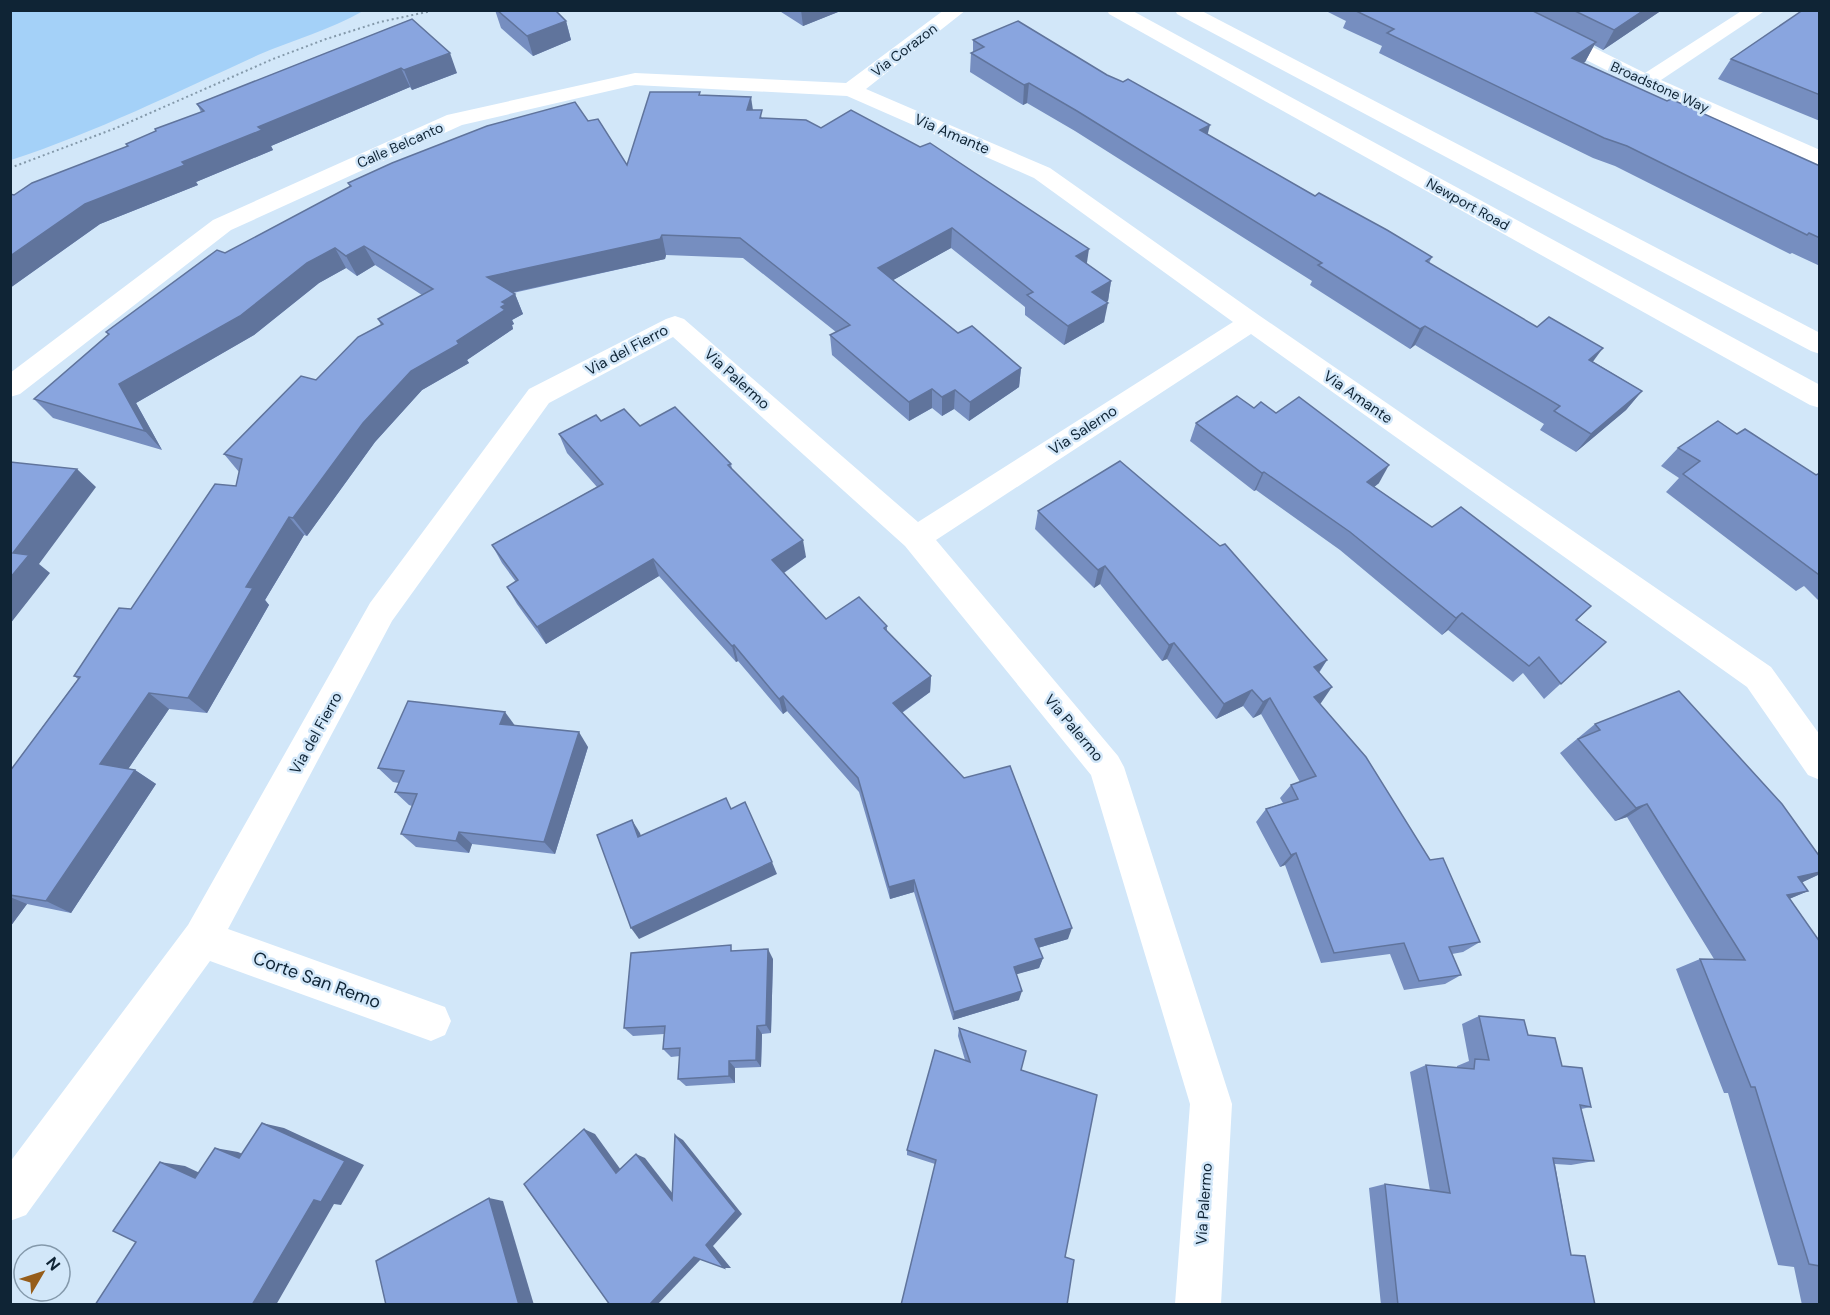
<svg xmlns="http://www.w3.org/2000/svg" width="1830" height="1315" font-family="'DM Sans',sans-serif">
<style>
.water{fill:#a4d1f8}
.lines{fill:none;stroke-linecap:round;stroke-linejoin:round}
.path{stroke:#8499aa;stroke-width:2;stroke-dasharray:2 3;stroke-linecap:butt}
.minor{fill:#fff;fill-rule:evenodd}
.major{fill:#fff;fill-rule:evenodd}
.wall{fill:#768ec0}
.shaded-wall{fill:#60749c}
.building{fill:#89a5df;stroke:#60749c;stroke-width:1.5}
.labels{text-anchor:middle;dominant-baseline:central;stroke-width:5;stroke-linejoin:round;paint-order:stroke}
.far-street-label{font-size:14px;fill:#0f2435;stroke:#d2e7f9}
.street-label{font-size:15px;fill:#0f2435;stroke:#d2e7f9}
.near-street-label{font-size:18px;fill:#0f2435;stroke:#d2e7f9}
</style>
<rect width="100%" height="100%" fill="#d2e7f9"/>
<path class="water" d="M10 11 11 10 363 11C330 30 293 40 258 55 177 92 96 132 11 160Z"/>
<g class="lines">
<path class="path" d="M10 168 116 128 273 59 326 39 380 22 436 10"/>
<g class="minor">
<path d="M944 10H966L866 89 1050 168 1260 316 1771 667 1820 735V780L1808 775 1747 687 1251 334 936 540 1118 756 1124 767 1232 1104 1221 1304H1175L1190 1104 1091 775 905 546 673 337 549 403 392 621 228 929 445 1007 451 1021 445 1035 431 1041 210 961 26 1215 10 1221V1162L188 925 370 603 529 389 666 319 675 316 684 319 918 522 1233 322 1034 178 847 96 635 85 462 125 231 230 20 394 10 397V373L213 220 447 115 635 73 846 83Z"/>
<path d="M1493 10H1518L1645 73 1743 10H1766L1661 80 1820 150V165L1612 73 1495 14Z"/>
</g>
<g class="major">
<path d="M1107 10H1131L1820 385V408L1810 405 1109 14Z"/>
<path d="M1175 10H1200L1820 333V354L1811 351 1177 14Z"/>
</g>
</g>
<g class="wall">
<path d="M495 10H555L566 21 571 40 533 56 501 28Z"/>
<path d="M778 10H843L803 26Z"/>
<path d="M1324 10H1662L1603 50 1594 45 1585 62 1583 63 1667 101 1820 166V266L1792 253 1790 254 1615 166 1593 158 1379 53 1382 46 1343 28 1346 21Z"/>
<path d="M1820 10V121L1718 79 1731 59Z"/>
<path d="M412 19 457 73 412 90 410 87 271 146 273 150 196 182 198 185 100 224 10 288V194L14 195 128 146 201 112 197 104Z"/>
<path d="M973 40 1208 135 1315 196 1432 257 1429 263 1642 391 1626 410 1576 452 1540 430 1544 424 1415 345 1410 349 1310 285 1312 281 1075 131 1027 103 1023 105 970 72 971 53 973 52Z"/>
<path d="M700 95 753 110 763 118 1087 264 1111 281 1108 301 1106 302 1104 322 1064 345 1025 315V307L951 248 893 280 958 333 1021 368 1019 387 969 421 954 409 942 416 932 408 909 421 832 355 830 335 836 332 743 258 666 255 665 259 513 293 515 294 523 314 512 320 514 324 512 325 513 329 467 360 469 363 422 390 375 442 307 536 304 535 265 600 269 605 207 713 169 709 128 769 135 770 156 784 71 913 27 904 10 927V771L78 679 74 676 236 486 239 472 224 454 316 380 381 325 378 319 422 295 375 265 357 276 346 268 319 283 254 335 136 403 162 450 53 418 34 399 108 335 106 332 225 253 350 187 348 183 588 121 627 165Z"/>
<path d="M1254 408 1379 483 1374 487 1432 527 1591 606 1577 620 1606 642 1544 699 1523 673 1513 682 1448 630 1442 635 1340 550 1256 490 1254 491 1190 441 1196 423Z"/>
<path d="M601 421 640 426 731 464 732 469 806 557 784 573 826 619 887 626V632L931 676 930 692 902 713 1068 939 1038 948 1043 958 1039 968 1016 974 1019 1000 953 1020 914 892 890 899 859 792 787 711 783 714 738 661 736 662 659 576 546 644 517 604 507 587 516 582 502 563 492 545 597 487 567 453 559 434Z"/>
<path d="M1737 434 1816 475 1820 473V602L1804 586 1796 591 1666 492 1679 478 1661 466 1678 448Z"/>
<path d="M1038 511 1327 660 1319 673 1321 703 1320 704 1480 942 1463 952 1452 954 1461 975 1445 984 1404 990 1390 954 1321 963 1285 865 1280 867 1256 822 1266 809 1283 803 1280 798 1291 785 1300 782 1261 714 1253 718 1243 706 1216 719 1167 659 1162 661 1100 584 1094 588 1035 529Z"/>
<path d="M1595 724 1820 857V874L1802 882 1808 891 1789 899 1820 942V1305H1802L1794 1267 1778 1265 1728 1093H1724L1676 969 1700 959H1714L1627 817 1615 821 1560 753Z"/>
<path d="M515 725 588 747 555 854 472 844 469 853 416 847 401 834 412 806 409 805 395 792 399 783 393 782 378 768Z"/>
<path d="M734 951 773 959 771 1033 762 1034 761 1067 735 1068V1083L686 1086 678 1079 680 1056 671 1057 663 1049 664 1034 633 1036 624 1028Z"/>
<path d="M1479 1016 1528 1035 1562 1066 1591 1107 1581 1109 1594 1161 1571 1165 1555 1164 1571 1255 1595 1305H1381L1369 1188 1385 1184 1430 1191 1410 1072 1426 1065 1457 1068V1066L1469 1061 1462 1024Z"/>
<path d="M959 1028 1021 1070 1065 1257 1067 1305 935 1164 907 1155V1150L965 1060 958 1036Z"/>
</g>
<g class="shaded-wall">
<path d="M801 10H843L803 26Z"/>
<path d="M1644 10H1662L1603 50 1614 30Z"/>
<path d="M566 21 571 40 533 56 527 36Z"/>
<path d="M1596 42 1585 62 1561 77 1572 58Z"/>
<path d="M450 53 457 73 412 90 404 70Z"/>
<path d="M401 68 410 87 271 146 273 150 196 182 198 185 100 224 10 288V256L85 204 182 162 258 127Z"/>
<path d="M1029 83 1027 103 1023 105 1024 85Z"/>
<path d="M751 97 754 117 747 110Z"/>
<path d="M1210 125 1205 145 1200 130Z"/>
<path d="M952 228 951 248 879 288 878 268Z"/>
<path d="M662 235 666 255 665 259 496 296 487 277Z"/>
<path d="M364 246 375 265 357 276 346 256Z"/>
<path d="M335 248 346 268 319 283 254 335 136 403 162 450 145 431 119 384 307 263Z"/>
<path d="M1089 249 1086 269 1076 256Z"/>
<path d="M1111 281 1108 301 1089 311 1092 292Z"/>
<path d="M515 294 523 314 512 320 514 324 512 325 513 329 467 360 469 363 422 390 375 442 307 536 293 518 363 423 411 371 457 341 501 307 502 302Z"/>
<path d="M1108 303 1104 322 1064 345 1068 326Z"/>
<path d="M1425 326 1415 345 1410 349 1420 329Z"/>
<path d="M1603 348 1589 367V360Z"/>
<path d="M1021 368 1019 387 969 421 970 402Z"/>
<path d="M932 389V408L909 421V402Z"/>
<path d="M955 390 954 409 942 416V397Z"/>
<path d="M1642 391 1626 410 1576 452 1591 434Z"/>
<path d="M1389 465 1379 483 1357 501 1367 482Z"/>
<path d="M77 469 96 487 39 564 50 573 10 624V578L13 553Z"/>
<path d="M1264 472 1256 490 1254 491 1262 473Z"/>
<path d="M289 517 304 535 265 600 269 605 207 713 188 698 246 587Z"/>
<path d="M803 540 806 557 776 578 772 560Z"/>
<path d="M653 559 659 576 546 644 537 627Z"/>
<path d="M1105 566 1100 584 1094 588 1098 570Z"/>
<path d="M1462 613 1448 630 1442 635 1456 618Z"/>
<path d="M1174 643 1167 659 1162 661 1169 645Z"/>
<path d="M734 645 738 661 736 662 732 646Z"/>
<path d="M1327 660 1316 676 1314 667Z"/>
<path d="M931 676 930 692 894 718 893 703Z"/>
<path d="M1332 687 1321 703 1304 712 1314 697Z"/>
<path d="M1252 690 1243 706 1216 719 1224 704Z"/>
<path d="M149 693 169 709 122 778 100 764Z"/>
<path d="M783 696 787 711 783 714 779 699Z"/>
<path d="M1270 698 1261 714 1253 718 1263 702Z"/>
<path d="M505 712 516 727 500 724Z"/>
<path d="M579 732 588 747 555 854 544 842Z"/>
<path d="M135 770 156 784 71 913 46 901Z"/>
<path d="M1647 804 1627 817 1615 821 1636 808Z"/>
<path d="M632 820 640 833 646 850 638 837Z"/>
<path d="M459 832 472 844 469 853 456 841Z"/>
<path d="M1296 853 1285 865 1280 867 1291 855Z"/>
<path d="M772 862 777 874 639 939 631 928Z"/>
<path d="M1820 872V874L1803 882 1773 889 1798 877Z"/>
<path d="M914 880V892L890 899 889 887Z"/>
<path d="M1808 891 1782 902 1787 895Z"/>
<path d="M10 897 27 904 10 927Z"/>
<path d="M1072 928 1068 939 1031 950 1035 939Z"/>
<path d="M768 949 773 959 771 1033 766 1025Z"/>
<path d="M1043 958 1039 968 1011 976 1014 967Z"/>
<path d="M1022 991 1019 1000 953 1020 954 1012Z"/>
<path d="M757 1026 762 1034 761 1067 756 1060Z"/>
<path d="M729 1061 735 1068V1083L729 1076Z"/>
<path d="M262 1123 284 1128 364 1165 341 1205 334 1204 276 1305H252Z"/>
<path d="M584 1129 595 1134 626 1177 616 1173Z"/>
<path d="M675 1135 683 1140 742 1214 713 1246 731 1268H724L706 1245Z"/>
<path d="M215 1148 238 1152 262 1162 239 1158Z"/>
<path d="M636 1154 645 1158 680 1203 672 1200Z"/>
<path d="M160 1162 185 1166 219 1182 195 1178Z"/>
<path d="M489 1198 503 1201 534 1305H519Z"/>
<path d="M694 1257 702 1258 657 1305H649Z"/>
</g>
<g class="building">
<path d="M497 10H555L566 21 527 36Z"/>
<path d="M1354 10H1531L1596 42 1572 58 1667 101 1671 99 1820 166V238L1809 233 1807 235 1627 146 1604 138 1387 33 1394 29Z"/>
<path d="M1573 10H1644L1614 30Z"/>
<path d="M1803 10H1820V95L1731 59Z"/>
<path d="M412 19 450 53 404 70 401 68 258 127 262 130 182 162 185 165 85 204 10 256V194L14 195 32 183 128 146 126 144 156 131 155 129 204 111 197 104Z"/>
<path d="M1018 21 1107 75 1123 82 1128 79 1210 125 1200 130 1315 196 1319 193 1387 230 1432 257 1426 261 1537 327 1549 317 1603 348 1589 360 1642 391 1591 434 1554 411 1560 406 1425 326 1420 329 1318 265 1322 263 1077 111 1029 83 1024 85 971 53 984 47 973 40Z"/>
<path d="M650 92H700L699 95 751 97 747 110H762L760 118 806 120 821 128 851 110 920 147 930 143 1089 249 1076 256 1111 281 1092 292 1108 303 1068 326 1027 295 1033 292 952 228 878 268 958 333 972 326 1021 368 970 402 955 390 942 397 932 389 909 402 830 335 850 325 740 238 662 235 660 239 487 277 515 294 502 302 506 304 501 307 505 310 457 341 459 344 411 371 363 423 293 518 289 517 246 587 253 588 188 698 149 693 100 764 135 770 46 901 10 895V771L80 677 74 676 119 608 131 609 215 484 236 486 242 459 224 454 301 376 316 380 358 337 383 324 378 319 433 289 364 246 346 256 335 248 307 263 240 316 119 384 145 431 34 399 109 334 106 332 217 250 225 253 351 186 348 183 392 163 487 126 575 102 588 121 598 119 627 165Z"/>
<path d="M1237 396 1254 408 1261 402 1276 413 1299 397 1389 465 1367 482 1432 527 1461 507 1591 606 1576 620 1606 642 1561 684 1539 657 1529 666 1462 613 1456 618 1350 532 1264 472 1262 473 1196 423Z"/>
<path d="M675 407 731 464 728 465 803 540 772 560 826 619 859 597 887 626 884 628 931 676 893 703 964 778 1010 766 1072 928 1035 939 1043 958 1014 967 1022 991 954 1012 914 880 889 887 858 778 783 696 779 699 734 645 732 646 653 559 537 627 507 587 518 580 492 545 603 484 559 434 596 415 601 421 624 409 640 426Z"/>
<path d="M1718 421 1737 434 1745 429 1816 475 1820 473V573L1818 574 1683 474 1700 461 1678 448Z"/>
<path d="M1120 461 1220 546 1225 544 1327 660 1314 667 1332 687 1314 697 1366 757 1430 860 1443 858 1480 942 1449 947 1461 975 1419 981 1404 943 1334 953 1296 853 1291 855 1266 809 1298 799 1291 785 1316 776 1270 698 1263 702 1252 690 1224 704 1174 643 1169 645 1105 566 1098 570 1038 511Z"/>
<path d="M10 462 77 469 13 553 29 555 10 578Z"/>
<path d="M1679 691 1782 804 1820 857V872L1798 877 1808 891 1787 895 1820 942V1266L1809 1264 1755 1087H1751L1700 959 1745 960 1647 804 1636 808 1578 739 1600 730 1595 724Z"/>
<path d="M408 701 505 712 500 724 579 732 544 842 459 832 456 841 401 834 417 794 395 792 404 771 378 768Z"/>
<path d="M726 798 731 809 745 802 772 862 631 928 597 835 632 820 638 837Z"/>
<path d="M731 945V951L768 949 766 1025 757 1026 756 1060 729 1061V1076L678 1079 680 1048 663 1049 665 1026 624 1028 631 953Z"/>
<path d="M1479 1016 1524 1020 1528 1035 1555 1038 1562 1066 1582 1068 1591 1107 1580 1105 1594 1161 1553 1158 1571 1255 1585 1256 1595 1305H1398L1385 1184 1450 1193 1426 1065 1474 1069 1475 1059 1489 1060Z"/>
<path d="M959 1028 1026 1051 1021 1070 1097 1095 1065 1257 1074 1260 1067 1305H901L936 1160 907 1150 935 1050 970 1062Z"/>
<path d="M262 1123 345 1161 321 1202 314 1200 252 1305H95L136 1242 113 1231 160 1162 195 1178 215 1148 239 1158Z"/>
<path d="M584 1129 616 1173 636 1154 672 1200 675 1135 736 1211 706 1245 724 1268 694 1257 649 1305H610L524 1184Z"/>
<path d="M489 1198 519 1305H386L376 1261Z"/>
</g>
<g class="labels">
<g class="far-street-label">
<text transform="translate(904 50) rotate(-37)">Via Corazon</text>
<text transform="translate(1660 87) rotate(24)">Broadstone Way</text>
<text transform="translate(400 145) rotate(-24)">Calle Belcanto</text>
<text transform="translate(1468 204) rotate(29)">Newport Road</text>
</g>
<g class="street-label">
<text transform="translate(952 134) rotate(23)">Via Amante</text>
<text transform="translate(627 350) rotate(-28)">Via del Fierro</text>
<text transform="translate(737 379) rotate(42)">Via Palermo</text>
<text transform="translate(1358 397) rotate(35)">Via Amante</text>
<text transform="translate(1083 430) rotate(-33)">Via Salerno</text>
<text transform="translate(1074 728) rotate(50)">Via Palermo</text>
<text transform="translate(316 733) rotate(-61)">Via del Fierro</text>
<text transform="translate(1204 1204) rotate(-86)">Via Palermo</text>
</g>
<g class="near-street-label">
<text transform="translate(317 980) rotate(20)">Corte San Remo</text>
</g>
</g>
<rect width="1830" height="1315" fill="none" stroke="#0f2435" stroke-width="24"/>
<g transform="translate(42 1273) rotate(51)"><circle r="28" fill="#d2e7f9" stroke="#8499ab" stroke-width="1.5"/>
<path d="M0-4.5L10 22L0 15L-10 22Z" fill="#965d1a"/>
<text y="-9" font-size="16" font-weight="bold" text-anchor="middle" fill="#0f2435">N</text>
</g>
</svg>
